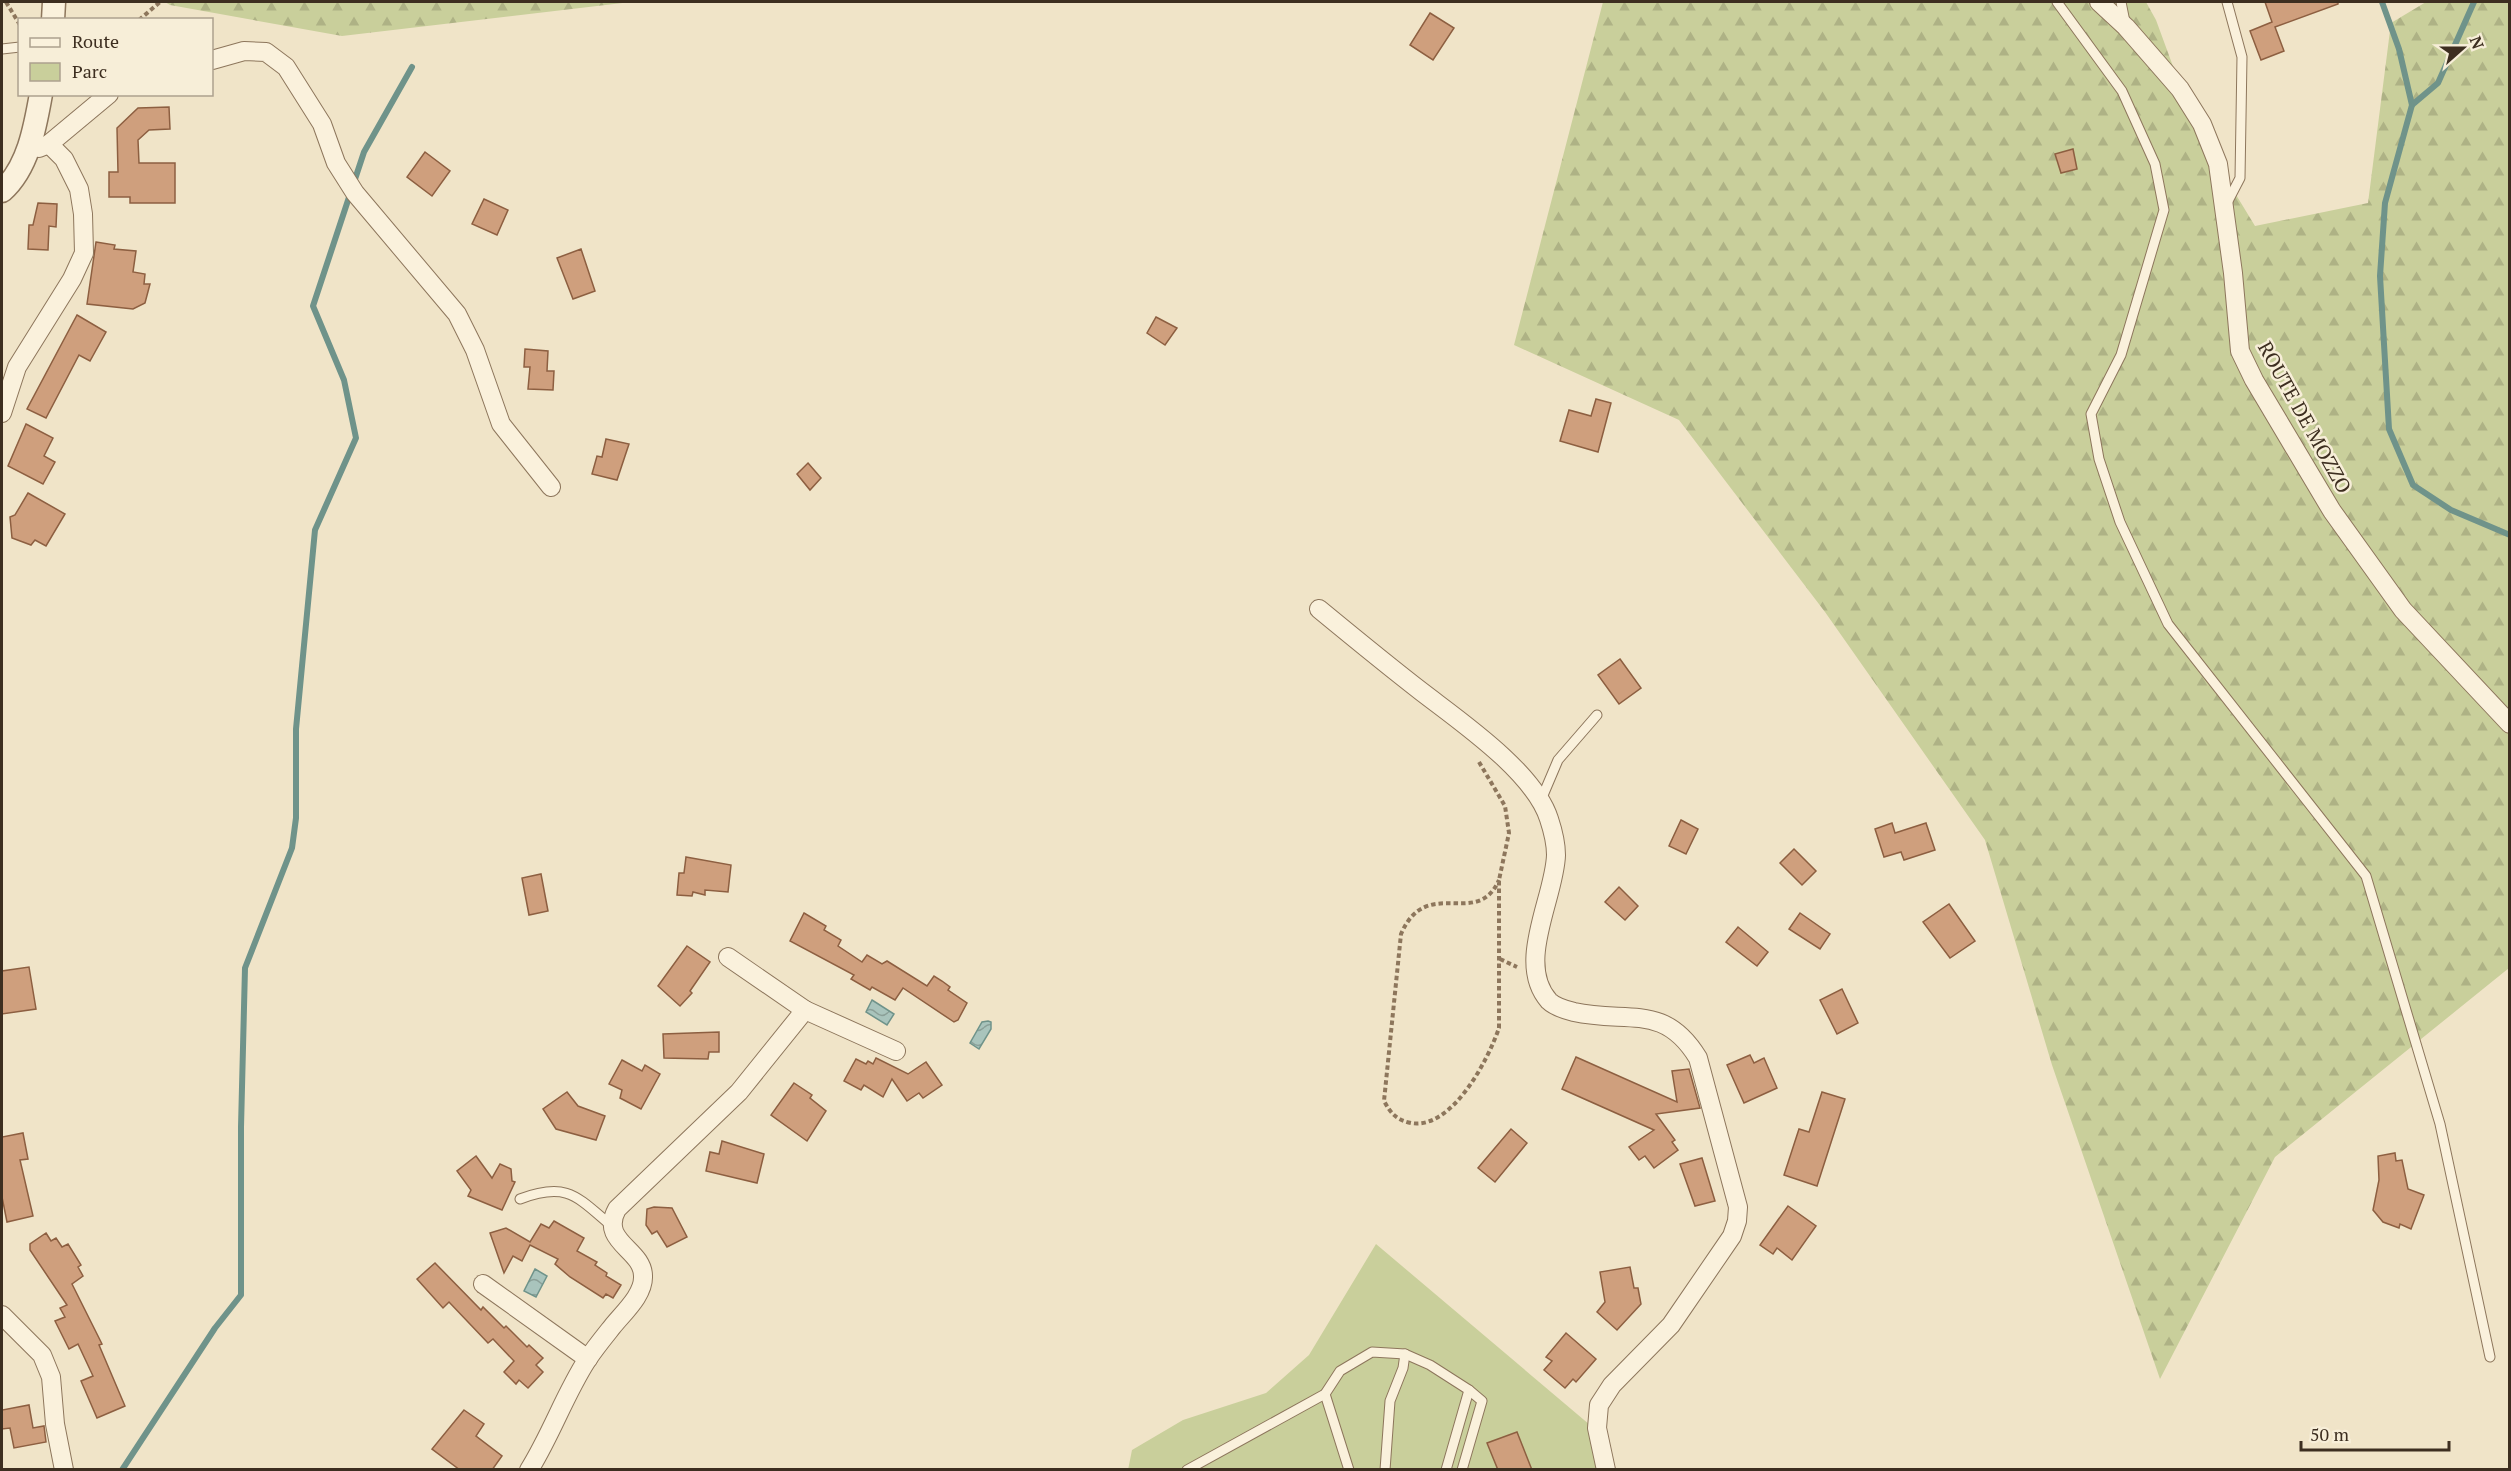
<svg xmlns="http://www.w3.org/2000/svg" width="2511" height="1471" font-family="'PT Serif',serif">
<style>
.forest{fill:url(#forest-firs)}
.park{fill:#c9cf9b}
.water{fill:url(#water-waves);stroke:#6f938a;stroke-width:1.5}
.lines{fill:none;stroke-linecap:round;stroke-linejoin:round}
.stream{stroke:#6f938a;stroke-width:6}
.building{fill:#cf9f7d;stroke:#8d5f41;stroke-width:1.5}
.service-casing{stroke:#8d765c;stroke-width:11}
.minor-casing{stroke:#8d765c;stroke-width:20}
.tertiary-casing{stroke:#8d765c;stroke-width:25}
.path{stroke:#8d765c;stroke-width:4;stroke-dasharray:4.5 3;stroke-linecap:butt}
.service{stroke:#faf1dc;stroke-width:9}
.minor{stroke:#faf1dc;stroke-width:18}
.tertiary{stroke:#faf1dc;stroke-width:22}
.labels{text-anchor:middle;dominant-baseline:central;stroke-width:5;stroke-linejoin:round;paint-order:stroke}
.street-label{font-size:20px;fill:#3d2e20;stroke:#f7eed8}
</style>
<defs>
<pattern id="forest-firs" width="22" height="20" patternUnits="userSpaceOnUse" patternTransform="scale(1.5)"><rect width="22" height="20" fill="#c9cf9b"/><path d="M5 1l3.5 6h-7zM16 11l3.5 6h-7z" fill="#aeb285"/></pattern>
<pattern id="water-waves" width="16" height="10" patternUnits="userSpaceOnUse" patternTransform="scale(1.5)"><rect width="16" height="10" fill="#a9c4bc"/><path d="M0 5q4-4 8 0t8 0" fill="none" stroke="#8ba098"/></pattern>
</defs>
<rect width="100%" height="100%" fill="#f0e4c8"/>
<g class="forest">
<path d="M165 2H631L342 36 170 5Z"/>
<path d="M1603 2H2146L2156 20 2196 129 2255 226 2368 203 2391 23 2426 2H2509V968L2275 1157 2160 1379 2052 1065 1985 840 1825 612 1679 420 1514 345Z"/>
</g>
<path class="park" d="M1376 1244 1590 1425 1599 1470H1128L1132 1450 1183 1420 1266 1393 1309 1355Z"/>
<g class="water">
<path d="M872 1000 894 1014 887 1025 866 1012Z"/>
<path d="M988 1021 991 1022V1029L979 1049 970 1043 982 1022Z"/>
<path d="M535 1269 547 1276 536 1297 524 1291Z"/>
</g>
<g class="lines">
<g class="stream">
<path d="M2382 2 2399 49 2412 105"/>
<path d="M2474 2 2438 83 2412 105 2385 203 2380 276 2389 429 2413 485 2451 510 2510 535"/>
<path d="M122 1470 215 1328 241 1295V1127L245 968 292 848 296 818V729L315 530 356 438 344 380 313 306 364 152 412 67"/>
</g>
</g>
<g class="building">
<path d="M2265 2H2338V4L2275 27 2284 51 2261 60 2250 31 2272 22Z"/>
<path d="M1430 13 1454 28 1433 60 1410 45Z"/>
<path d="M169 107 170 129 149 130 138 140 139 163H175V203H130V197H109V172H118L117 128 138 108Z"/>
<path d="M2073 149 2077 169 2061 173 2055 154Z"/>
<path d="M425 152 450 171 432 196 407 177Z"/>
<path d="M484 199 508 210 497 235 472 224Z"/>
<path d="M38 203 57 204 56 227 49 226 48 250 28 249 29 225H33Z"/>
<path d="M96 242 115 245 114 249 136 251 133 272 145 274 144 284H150L145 303 133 309 87 304Z"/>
<path d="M581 249 595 291 573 299 557 258Z"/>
<path d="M77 315 106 332 90 361 79 355 46 418 27 409Z"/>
<path d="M1156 317 1177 328 1165 345 1147 333Z"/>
<path d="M525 349 548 351 547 371H554L553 390 528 389 530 367H524Z"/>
<path d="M1596 399 1611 403 1598 452 1560 441 1569 410 1591 416Z"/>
<path d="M26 424 53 438 44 456 55 462 43 484 8 466Z"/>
<path d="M606 439 629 444 617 480 592 474 597 456 602 457Z"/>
<path d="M808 463 821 478 810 490 797 474Z"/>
<path d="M28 493 65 514 46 546 35 540 31 545 12 538 10 517 15 515Z"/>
<path d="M1620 659 1641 688 1619 704 1598 675Z"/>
<path d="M1681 820 1698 829 1686 854 1669 846Z"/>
<path d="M1892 823 1895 833 1926 823 1935 850 1904 860 1901 852 1884 857 1875 829Z"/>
<path d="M1794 849 1816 871 1802 885 1780 863Z"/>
<path d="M686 857 731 865 728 892 705 890V895L693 892 692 896 677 895 679 873H684Z"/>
<path d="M541 874 548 911 529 915 522 878Z"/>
<path d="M1619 887 1638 906 1625 920 1605 902Z"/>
<path d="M1949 904 1975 941 1950 958 1923 922Z"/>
<path d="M804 913 826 926 824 930 841 940 838 946 862 962 867 955 882 964 887 961 927 986 934 976 942 981 950 987 948 990 967 1003 958 1020 954 1022 903 988 895 1000 872 987 870 990 851 979 854 975 790 941Z"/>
<path d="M1800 913 1830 934 1820 949 1789 929Z"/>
<path d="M1738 927 1768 952 1757 966 1726 942Z"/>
<path d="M687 946 710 962 690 991 692 993 680 1006 658 986Z"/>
<path d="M29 967 36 1009 2 1014V971Z"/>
<path d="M1842 989 1858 1023 1837 1034 1820 1000Z"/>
<path d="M719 1032V1052H709L708 1059 664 1058 663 1034Z"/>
<path d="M1750 1055 1754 1063 1764 1058 1777 1088 1744 1103 1727 1065Z"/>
<path d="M1576 1057 1677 1102 1672 1071 1689 1069 1700 1108 1656 1114 1675 1140 1672 1142 1678 1150 1654 1168 1645 1156 1639 1160 1629 1147 1654 1130 1562 1089Z"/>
<path d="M876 1058 908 1074 926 1062 942 1085 923 1098 919 1093 907 1101 892 1079 883 1097 864 1085 861 1090 844 1081 856 1059 866 1064 868 1061 873 1064Z"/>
<path d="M622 1060 642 1071 645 1065 660 1074 641 1109 620 1098 622 1090 609 1084Z"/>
<path d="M794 1083 812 1095 810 1098 826 1111 807 1141 771 1115Z"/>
<path d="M567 1092 578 1106 605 1116 596 1140 556 1129 543 1109Z"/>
<path d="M1822 1092 1845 1099 1817 1186 1784 1175 1799 1129 1809 1132Z"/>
<path d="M1511 1129 1527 1143 1495 1182 1478 1168Z"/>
<path d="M23 1133 28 1159 20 1160 33 1216 7 1222 2 1197V1137Z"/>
<path d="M722 1141 764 1154 757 1183 706 1171 710 1152 719 1154Z"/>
<path d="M2395 1153 2396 1161 2402 1160 2408 1189 2424 1195 2411 1229 2400 1224 2399 1228 2383 1222 2373 1210 2379 1180 2378 1156Z"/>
<path d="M476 1156 492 1178 500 1164 511 1169 512 1181 515 1182 502 1210 468 1196 471 1190 457 1171Z"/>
<path d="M1702 1158 1715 1201 1695 1206 1680 1164Z"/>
<path d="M1788 1206 1816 1226 1792 1260 1777 1248 1773 1254 1760 1245Z"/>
<path d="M654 1207 672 1208 687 1237 667 1247 657 1231 652 1234 646 1225 647 1209Z"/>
<path d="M554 1221 584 1238 577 1251 597 1262 595 1265 607 1273 606 1276 621 1285 613 1298 606 1294 603 1298 570 1277 555 1264 558 1259 530 1245 522 1261 513 1256 504 1273 490 1233 506 1228 530 1242 541 1224 549 1228Z"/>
<path d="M46 1233 51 1241 56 1238 62 1247 68 1244 81 1265 78 1267 83 1276 72 1284 102 1344 99 1345 125 1406 97 1418 81 1381 93 1376 78 1344 69 1349 55 1321 65 1317 60 1308 67 1305 30 1250V1244Z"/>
<path d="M435 1263 481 1310 483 1307 504 1328 506 1326 527 1347 529 1345 543 1358 536 1365 543 1372 528 1388 519 1380 516 1384 504 1372 514 1361 493 1339 488 1343 449 1302 443 1308 417 1279Z"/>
<path d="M1630 1267 1634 1288H1638L1641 1304 1617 1330 1597 1312 1605 1302 1600 1272Z"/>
<path d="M1566 1333 1596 1359 1576 1382 1573 1379 1565 1388 1544 1370 1552 1361 1546 1357Z"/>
<path d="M29 1405 33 1428 44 1426 46 1442 14 1448 10 1428 2 1429V1410Z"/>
<path d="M464 1410 484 1424 476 1436 502 1456 492 1470H460L432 1449Z"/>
<path d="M1517 1432 1532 1470H1498L1487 1443Z"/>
</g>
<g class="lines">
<defs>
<g id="service">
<path d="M2057 2 2122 91 2155 164 2164 210 2121 355 2091 414 2099 459 2120 522 2168 624 2366 876 2440 1124 2490 1357"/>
<path d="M2121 2 2125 22"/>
<path d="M2 49 20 47"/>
<path d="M2227 203 2240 178 2242 57 2227 2"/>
<path d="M1541 800 1558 760 1597 715"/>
<path d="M520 1199C568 1181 577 1197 613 1227"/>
<path d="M1325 1394 1349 1470"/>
<path d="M1187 1470 1325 1394 1340 1371 1372 1352 1405 1354 1430 1365 1469 1390 1482 1401 1462 1470"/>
<path d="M1385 1470 1390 1401 1403 1368 1405 1354"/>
<path d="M1446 1470 1469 1390"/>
</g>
<g id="minor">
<path d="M2099 2 2126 27 2180 89 2202 124 2218 164 2233 273 2240 351 2254 380 2332 511 2403 610 2510 724"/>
<path d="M212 60 244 51 266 52 286 67 322 124 336 163 355 193 457 314 475 350 501 424 551 487"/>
<path d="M39 148 49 144 109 94"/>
<path d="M2 413 17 367 72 279 84 253 83 214 79 189 64 159 49 144"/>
<path d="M1319 609C1353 637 1387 665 1422 692 1461 722 1534 772 1549 819 1553 831 1556 843 1556 855 1555 897 1515 963 1549 1001 1555 1007 1566 1010 1574 1012 1627 1024 1664 1002 1698 1058L1738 1207 1737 1221 1732 1236 1671 1325 1612 1385 1599 1405 1597 1428 1606 1470"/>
<path d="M805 1010 896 1051"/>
<path d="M483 1284 588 1359"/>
<path d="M2 1315 42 1355 51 1377 55 1424 64 1470"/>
<path d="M529 1470C551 1435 565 1394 587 1360 595 1348 604 1337 612 1327 623 1313 644 1295 643 1276 643 1249 599 1242 617 1209L739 1092 805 1010 728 957"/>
</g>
<g id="tertiary">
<path d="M53 20 54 2"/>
<path d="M2 191C28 168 35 128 41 94"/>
</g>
</defs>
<use href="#service" class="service-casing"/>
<use href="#minor" class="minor-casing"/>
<use href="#tertiary" class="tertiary-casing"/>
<g class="path">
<path d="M6 2 20 25"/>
<path d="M139 20 160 2"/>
<path d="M1479 762 1505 806 1509 833 1499 880V1028C1488 1060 1452 1130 1411 1123 1397 1120 1391 1114 1384 1101L1401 934C1427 874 1477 930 1499 880"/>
<path d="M1500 959 1517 967"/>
</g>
<use href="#service" class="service"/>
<use href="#minor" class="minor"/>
<use href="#tertiary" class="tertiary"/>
</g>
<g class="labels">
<g class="street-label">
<text transform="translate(2305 417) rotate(61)">ROUTE DE MOZZO</text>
</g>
</g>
<rect width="2511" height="1471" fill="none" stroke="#3d2e20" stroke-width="6"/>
<rect x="18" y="18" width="195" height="78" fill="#f7eed8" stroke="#ada18e" stroke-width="1.5"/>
<rect x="30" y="38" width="30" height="9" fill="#faf1dc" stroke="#ada18e" stroke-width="1.5"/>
<text x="72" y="48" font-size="18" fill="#3d2e20">Route</text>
<rect x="30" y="63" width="30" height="18" fill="#c9cf9b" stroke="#ada18e" stroke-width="1.5"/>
<text x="72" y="78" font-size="18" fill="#3d2e20">Parc</text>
<g transform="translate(2463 48) rotate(69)" stroke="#f7eed8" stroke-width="4.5" paint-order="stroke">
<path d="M0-4.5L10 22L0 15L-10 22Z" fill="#3d2e20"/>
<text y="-9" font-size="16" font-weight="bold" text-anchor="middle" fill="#3d2e20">N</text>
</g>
<path d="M2301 1441v9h148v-9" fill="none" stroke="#3d2e20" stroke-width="3"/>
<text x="2310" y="1441" font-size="18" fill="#3d2e20" stroke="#f7eed8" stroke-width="4.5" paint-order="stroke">50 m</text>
</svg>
